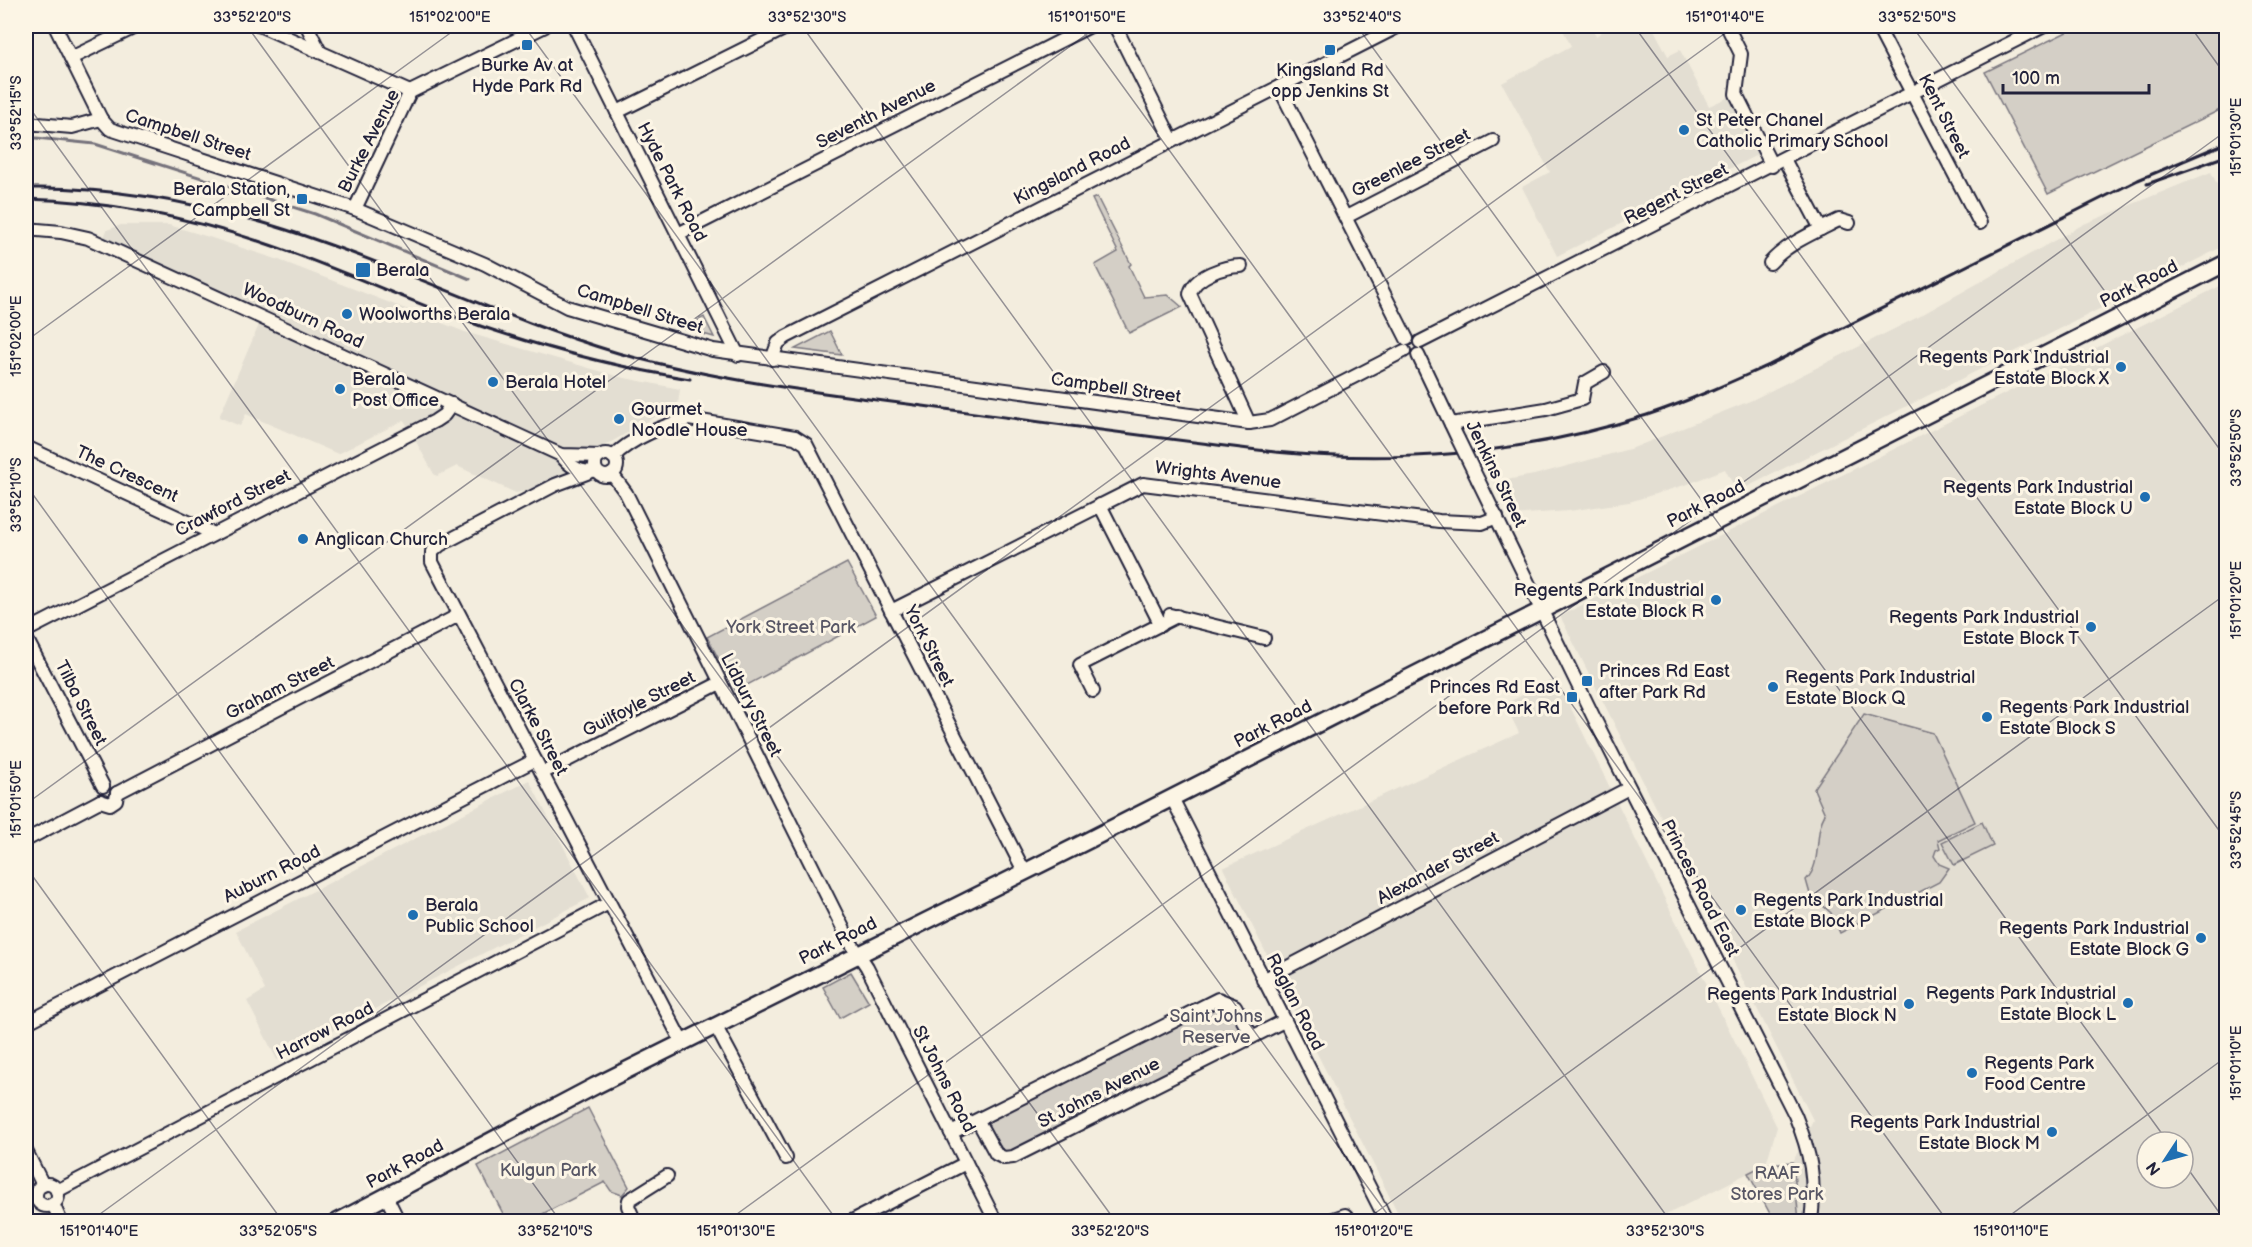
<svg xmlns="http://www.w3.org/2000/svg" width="2252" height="1247" font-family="'Balsamiq Sans',sans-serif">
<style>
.built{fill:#e3ded2;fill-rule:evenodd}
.green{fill:#d4cfc6;stroke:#7b7880;stroke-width:1.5}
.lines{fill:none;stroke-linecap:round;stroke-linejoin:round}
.stream{stroke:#75727b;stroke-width:3}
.minor-casing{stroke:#22223b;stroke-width:16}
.major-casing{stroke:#22223b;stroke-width:20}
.minor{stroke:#fcf5e5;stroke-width:12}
.major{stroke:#fcf5e5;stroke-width:15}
.rail{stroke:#22223b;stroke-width:3}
.minor-bridge-casing{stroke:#22223b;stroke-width:16;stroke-linecap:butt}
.minor-bridge{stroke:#fcf5e5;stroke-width:12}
.ticks{fill:none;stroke:#22223b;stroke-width:1.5;stroke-opacity:0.45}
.poi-dot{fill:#1f6fb2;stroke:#fcf5e5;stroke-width:2}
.labels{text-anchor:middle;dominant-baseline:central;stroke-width:6;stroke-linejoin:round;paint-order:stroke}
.poi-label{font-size:18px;fill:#22223b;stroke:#fcf5e5;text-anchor:start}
.street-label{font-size:18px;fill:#22223b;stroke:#fcf5e5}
.park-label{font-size:18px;fill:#575665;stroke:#fcf5e5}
.neatline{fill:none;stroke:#22223b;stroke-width:2}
.ticks-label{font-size:15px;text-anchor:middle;fill:#22223b}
</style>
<rect width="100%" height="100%" fill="#f3edde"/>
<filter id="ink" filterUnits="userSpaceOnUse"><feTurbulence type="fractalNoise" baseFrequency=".0167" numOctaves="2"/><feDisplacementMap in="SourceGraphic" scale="12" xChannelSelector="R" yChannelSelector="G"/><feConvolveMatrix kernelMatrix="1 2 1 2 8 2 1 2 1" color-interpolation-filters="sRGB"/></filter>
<g filter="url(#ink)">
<g class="built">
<path d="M1561 26H1590L1596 36 1610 26H1652L1668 56 1680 50 1709 106 1729 97 1759 154 1557 256 1522 187 1550 172 1502 83 1571 46Z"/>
<path d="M2211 172 2226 202V245L1737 492 1725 469 1688 484 1629 502 1569 511 1511 515 1494 482 1534 475 1633 448 1750 401 1916 318 2084 224Z"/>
<path d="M121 225H169L212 238 279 260 465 332 620 377 680 389 678 404 583 458 555 485 516 493 457 466 437 476 434 474 404 420 338 454 246 414 240 426 219 417 262 318 102 243 107 230Z"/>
<path d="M2226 283V1221H1799L1793 1162 1813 1120 1560 616ZM2147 1142H2183V1178H2147Z"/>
<path d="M1556 678 1777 1127 1766 1164 1654 1221H1402L1223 868 1519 733 1505 704Z"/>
<path d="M529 780 590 898 277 1060 247 1001 265 990 236 931Z"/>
</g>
<g class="green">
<path d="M2079 26H2226V107L2048 194 1985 72Z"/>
<path d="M1097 197 1131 264 1129 266 1144 297 1168 295 1182 307 1129 333 1095 265 1118 252 1092 199Z"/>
<path d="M704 317 714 337 682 328Z"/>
<path d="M830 331 842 355 795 349Z"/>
<path d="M847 563 876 616 736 691 707 637Z"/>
<path d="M1864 714 1933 733 1975 822 1938 840 1940 848 1936 850 1934 856 1939 864 1949 868 1939 882 1840 933 1831 913 1810 894 1806 880C1823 863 1813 834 1825 814L1814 789Z"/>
<path d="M1982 822 1993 846 1954 865 1942 842Z"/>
<path d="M851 972 869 1002 840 1018 823 987Z"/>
<path d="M1217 1005 1232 1011 1244 1034 1010 1151 1005 1153 987 1128 989 1120Z"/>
<path d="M588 1108 629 1187 622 1195 611 1191 605 1182 529 1221H507L478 1166Z"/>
<path d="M1793 1162 1799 1221H1774L1748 1173 1766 1164Z"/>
</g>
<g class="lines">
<path class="stream" d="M26 137 95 144 315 214 470 279"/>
<defs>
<g id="minor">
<path d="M55 26 101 119 110 129 355 209 485 264 567 307 713 350 1249 423 1270 420 1404 351"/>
<path d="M261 26 410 92"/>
<path d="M307 26 319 50"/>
<path d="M574 26 738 355"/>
<path d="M1115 26 1172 140"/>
<path d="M1727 26 1741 54 1736 94 1772 166"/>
<path d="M1877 26 1980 223"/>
<path d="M71 58 137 26"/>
<path d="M1279 87 1407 339"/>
<path d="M617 112 790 26"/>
<path d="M26 123 72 127 101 119"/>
<path d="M1784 159 1821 229"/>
<path d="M355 209 410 92 545 26"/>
<path d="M1346 217 1493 141"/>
<path d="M26 229 61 232 88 238 561 455 601 456"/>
<path d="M678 234 1090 26"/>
<path d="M1770 263C1788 243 1815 232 1839 220L1849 223"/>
<path d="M1241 266C1225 266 1194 276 1190 294L1249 423"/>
<path d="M1420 342 2044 26"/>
<path d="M1418 355 1458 439"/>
<path d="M772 359 778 343 786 337 1399 26"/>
<path d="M1451 424 1546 409 1582 399 1585 383 1604 372"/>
<path d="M26 447 212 533"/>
<circle cx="606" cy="465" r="11"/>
<path d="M561 455C567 464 581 474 592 471"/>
<path d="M613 457C631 438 665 425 689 419L795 437 806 444 1024 871"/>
<path d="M587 473 555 485 440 545 432 552V562L682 1042"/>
<path d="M612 474 626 493 849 940 867 967 996 1222"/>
<path d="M1478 480 1595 720 1795 1115C1811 1154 1816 1180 1811 1222"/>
<path d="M1100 505 1161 625"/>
<path d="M891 611 1143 484 1439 521 1482 523 1497 517"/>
<path d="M1170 615 1264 638"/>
<path d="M26 631 435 421 444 415 452 404"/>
<path d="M26 638 103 786"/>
<path d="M1093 691 1080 665 1177 616"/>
<path d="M542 773 720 683"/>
<path d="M117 793 459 615"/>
<path d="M1172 798 1387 1222"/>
<path d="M100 801 110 804 116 800 117 793"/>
<path d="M26 840 100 801"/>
<path d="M1263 980 1629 788"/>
<path d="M26 1023 535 760"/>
<path d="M715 1025 786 1158"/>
<path d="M978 1121 996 1154 1004 1158 1013 1157 1284 1021"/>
<path d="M951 1133 1218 999 1235 1006 1252 1037"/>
<path d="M26 1151 43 1185"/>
<circle cx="47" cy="1195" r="11"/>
<path d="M57 1191 609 903"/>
<path d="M386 1196 399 1222"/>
<path d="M53 1204 61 1222"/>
<path d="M635 1222 628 1206 629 1200 667 1176"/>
<path d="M850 1222 966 1163"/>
<path d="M1325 1222 1345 1215 1352 1222"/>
</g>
<path id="major" d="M337 1222 595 1086 1085 842 2226 263"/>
</defs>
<use href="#minor" class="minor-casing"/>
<use href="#major" class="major-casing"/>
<use href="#minor" class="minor"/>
<use href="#major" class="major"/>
<g class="rail">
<path d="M2147 184 2226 156"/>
<path d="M26 188C127 186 227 208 322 242 422 277 516 323 618 353 718 381 821 393 923 406 1040 422 1158 438 1275 452 1401 464 1526 454 1647 415 1689 401 1729 383 1769 365L2138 180 2226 143"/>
<path d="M26 199C109 201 192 218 270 245 329 265 386 291 444 313 522 342 607 366 690 379"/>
</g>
<defs>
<path id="minor-bridge" d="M1458 439 1478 480"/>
</defs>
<use href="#minor-bridge" class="minor-bridge-casing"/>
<use href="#minor-bridge" class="minor-bridge"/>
</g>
</g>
<path class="ticks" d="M247 26 1116 1222M524 26 1393 1222M802 26 1671 1222M1079 26 1948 1222M1357 26 2168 1142M1634 26 2226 840M1912 26 2226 458M2190 26 2226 76M26 103 838 1222M26 341 460 26M26 485 561 1222M26 804 1098 26M26 867 283 1222M2183 1162 2226 1222M89 1222 1735 26M726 1222 2226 131M1363 1222 2226 594M2001 1222 2226 1057"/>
<g class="poi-dot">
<rect x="521" y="39" width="12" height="12" rx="3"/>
<rect x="1324" y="44" width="12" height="12" rx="3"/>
<circle cx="1684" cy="130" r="6"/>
<rect x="296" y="193" width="12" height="12" rx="3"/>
<rect x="355" y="262" width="16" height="16" rx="3"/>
<circle cx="347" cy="314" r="6"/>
<circle cx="2121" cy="367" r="6"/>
<circle cx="493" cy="382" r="6"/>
<circle cx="340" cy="389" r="6"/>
<circle cx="619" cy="419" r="6"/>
<circle cx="2145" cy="497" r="6"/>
<circle cx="303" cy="539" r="6"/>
<circle cx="1716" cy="600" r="6"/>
<circle cx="2091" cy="627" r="6"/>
<rect x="1581" y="675" width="12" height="12" rx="3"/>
<circle cx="1773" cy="687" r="6"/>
<rect x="1566" y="691" width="12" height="12" rx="3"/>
<circle cx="1987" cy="717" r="6"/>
<circle cx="1741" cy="910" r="6"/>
<circle cx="413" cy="915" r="6"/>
<circle cx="2201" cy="938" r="6"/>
<circle cx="2128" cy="1003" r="6"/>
<circle cx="1909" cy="1004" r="6"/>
<circle cx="1972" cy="1073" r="6"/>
<circle cx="2052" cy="1132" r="6"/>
</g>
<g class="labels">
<g class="poi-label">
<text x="527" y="65" text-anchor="middle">Burke Av at<tspan x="527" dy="21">Hyde Park Rd</tspan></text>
<text x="1330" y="70" text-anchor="middle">Kingsland Rd<tspan x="1330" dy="21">opp Jenkins St</tspan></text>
<text x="1696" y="120">St Peter Chanel<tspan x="1696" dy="21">Catholic Primary School</tspan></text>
<text x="290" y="189" text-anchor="end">Berala Station,<tspan x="290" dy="21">Campbell St</tspan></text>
<text x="376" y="270">Berala</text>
<text x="359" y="314">Woolworths Berala</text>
<text x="2109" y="357" text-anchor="end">Regents Park Industrial<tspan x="2109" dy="21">Estate Block X</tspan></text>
<text x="352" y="379">Berala<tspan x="352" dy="21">Post Office</tspan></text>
<text x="505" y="382">Berala Hotel</text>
<text x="631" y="409">Gourmet<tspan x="631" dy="21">Noodle House</tspan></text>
<text x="2133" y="487" text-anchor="end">Regents Park Industrial<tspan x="2133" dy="21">Estate Block U</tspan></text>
<text x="315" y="539">Anglican Church</text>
<text x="1704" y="590" text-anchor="end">Regents Park Industrial<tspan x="1704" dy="21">Estate Block R</tspan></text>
<text x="2079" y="617" text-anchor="end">Regents Park Industrial<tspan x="2079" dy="21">Estate Block T</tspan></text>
<text x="1599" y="671">Princes Rd East<tspan x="1599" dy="21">after Park Rd</tspan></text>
<text x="1785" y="677">Regents Park Industrial<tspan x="1785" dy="21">Estate Block Q</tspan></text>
<text x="1560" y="687" text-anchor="end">Princes Rd East<tspan x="1560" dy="21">before Park Rd</tspan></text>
<text x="1999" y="707">Regents Park Industrial<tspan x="1999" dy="21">Estate Block S</tspan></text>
<text x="1753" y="900">Regents Park Industrial<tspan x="1753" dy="21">Estate Block P</tspan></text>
<text x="425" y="905">Berala<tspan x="425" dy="21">Public School</tspan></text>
<text x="2189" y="928" text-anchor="end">Regents Park Industrial<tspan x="2189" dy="21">Estate Block G</tspan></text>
<text x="2116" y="993" text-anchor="end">Regents Park Industrial<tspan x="2116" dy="21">Estate Block L</tspan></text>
<text x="1897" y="994" text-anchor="end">Regents Park Industrial<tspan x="1897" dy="21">Estate Block N</tspan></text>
<text x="1984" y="1063">Regents Park<tspan x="1984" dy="21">Food Centre</tspan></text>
<text x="2040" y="1122" text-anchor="end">Regents Park Industrial<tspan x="2040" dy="21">Estate Block M</tspan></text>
</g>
<g class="street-label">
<text transform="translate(876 114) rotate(-27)">Seventh Avenue</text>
<text transform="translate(1944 116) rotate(63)">Kent Street</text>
<text transform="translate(188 135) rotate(18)">Campbell Street</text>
<text transform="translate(369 141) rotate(-63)">Burke Avenue</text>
<text transform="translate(1411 163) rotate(-27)">Greenlee Street</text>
<text transform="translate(1072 171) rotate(-27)">Kingsland Road</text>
<text transform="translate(672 182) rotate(63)">Hyde Park Road</text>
<text transform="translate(1676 194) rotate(-27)">Regent Street</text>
<text transform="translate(2139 284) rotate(-27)">Park Road</text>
<text transform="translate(640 309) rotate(17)">Campbell Street</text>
<text transform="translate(303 316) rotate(25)">Woodburn Road</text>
<text transform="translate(1116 388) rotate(8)">Campbell Street</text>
<text transform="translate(127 474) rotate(25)">The Crescent</text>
<text transform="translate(1496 474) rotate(64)">Jenkins Street</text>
<text transform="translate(1218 475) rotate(7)">Wrights Avenue</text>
<text transform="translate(233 503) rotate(-27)">Crawford Street</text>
<text transform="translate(1706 504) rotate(-27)">Park Road</text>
<text transform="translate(929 646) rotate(63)">York Street</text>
<text transform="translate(280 688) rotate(-27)">Graham Street</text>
<text transform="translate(81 703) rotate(63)">Tilba Street</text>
<text transform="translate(639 704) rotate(-27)">Guilfoyle Street</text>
<text transform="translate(751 705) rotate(63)">Lidbury Street</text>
<text transform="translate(1273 724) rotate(-27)">Park Road</text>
<text transform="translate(538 727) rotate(62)">Clarke Street</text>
<text transform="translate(1438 868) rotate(-28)">Alexander Street</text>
<text transform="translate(272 874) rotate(-27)">Auburn Road</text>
<text transform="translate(1700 888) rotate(63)">Princes Road East</text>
<text transform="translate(838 941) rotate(-27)">Park Road</text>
<text transform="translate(1295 1002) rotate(63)">Raglan Road</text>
<text transform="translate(325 1031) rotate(-27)">Harrow Road</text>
<text transform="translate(944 1079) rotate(63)">St Johns Road</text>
<text transform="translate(1099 1093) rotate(-27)">St Johns Avenue</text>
<text transform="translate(405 1164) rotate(-28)">Park Road</text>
</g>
<g class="park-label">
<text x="791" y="627">York Street Park</text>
<text x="1216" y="1016">Saint Johns<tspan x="1216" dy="21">Reserve</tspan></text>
<text x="548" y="1170">Kulgun Park</text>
<text x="1777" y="1173">RAAF<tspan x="1777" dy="21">Stores Park</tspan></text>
</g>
</g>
<rect width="2252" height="1247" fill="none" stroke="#fcf5e5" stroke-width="66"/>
<g transform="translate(2165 1160) rotate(234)"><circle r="28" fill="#fcf5e5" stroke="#a5a1a1" stroke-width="1.5"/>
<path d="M0-4.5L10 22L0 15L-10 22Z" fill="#1f6fb2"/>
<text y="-9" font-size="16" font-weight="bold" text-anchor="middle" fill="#22223b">N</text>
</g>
<path d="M2003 84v9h146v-9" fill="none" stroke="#22223b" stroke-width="3"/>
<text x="2012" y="84" font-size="18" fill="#22223b" stroke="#fcf5e5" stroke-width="4.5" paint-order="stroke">100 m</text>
<rect x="33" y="33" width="2186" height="1181" class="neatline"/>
<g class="ticks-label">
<text x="252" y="22">33°52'20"S</text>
<text x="450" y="22">151°02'00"E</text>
<text x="807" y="22">33°52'30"S</text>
<text x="1087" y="22">151°01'50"E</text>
<text x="1362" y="22">33°52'40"S</text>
<text x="1725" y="22">151°01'40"E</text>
<text x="1917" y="22">33°52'50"S</text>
<text transform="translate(16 113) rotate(-90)" y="5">33°52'15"S</text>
<text transform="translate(2236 137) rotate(-90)" y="5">151°01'30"E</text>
<text transform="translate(16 336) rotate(-90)" y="5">151°02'00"E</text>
<text transform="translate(2236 448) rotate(-90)" y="5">33°52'50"S</text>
<text transform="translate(16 495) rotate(-90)" y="5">33°52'10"S</text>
<text transform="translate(2236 600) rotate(-90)" y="5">151°01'20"E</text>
<text transform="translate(16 799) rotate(-90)" y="5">151°01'50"E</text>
<text transform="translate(2236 830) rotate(-90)" y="5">33°52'45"S</text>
<text transform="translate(2236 1063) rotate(-90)" y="5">151°01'10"E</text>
<text x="99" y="1236">151°01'40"E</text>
<text x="278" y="1236">33°52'05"S</text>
<text x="555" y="1236">33°52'10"S</text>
<text x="736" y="1236">151°01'30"E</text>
<text x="1110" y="1236">33°52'20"S</text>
<text x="1374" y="1236">151°01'20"E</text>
<text x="1665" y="1236">33°52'30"S</text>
<text x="2011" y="1236">151°01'10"E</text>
</g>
</svg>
